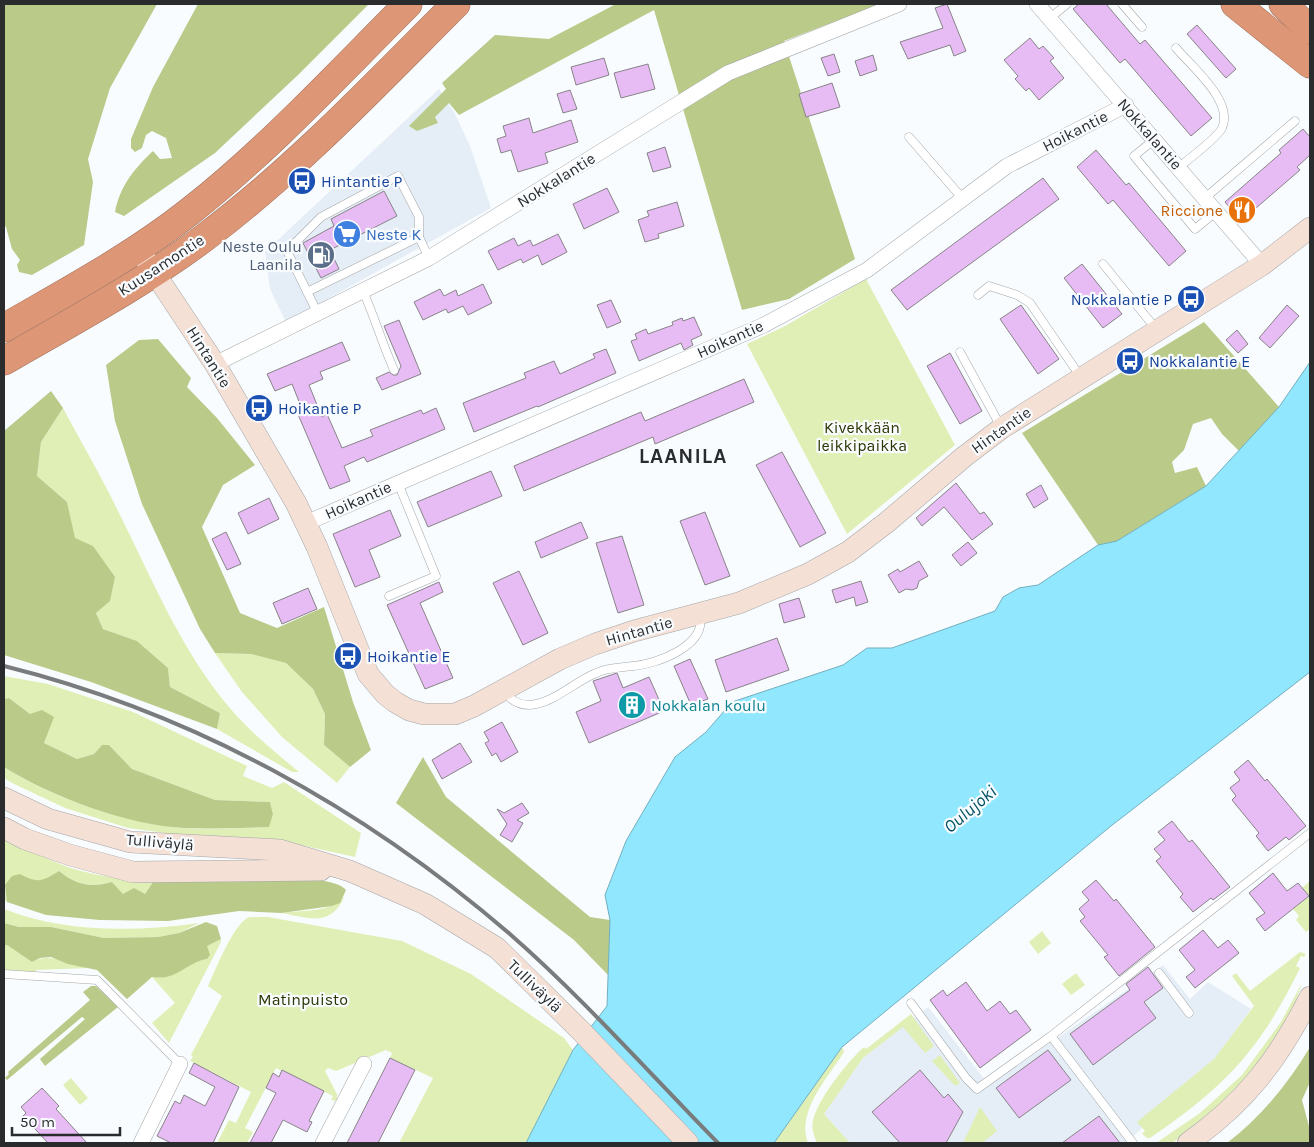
<svg xmlns="http://www.w3.org/2000/svg" width="1314" height="1147" font-family="Karla,sans-serif">
<style>
.built{fill:#e5eef6}
.green{fill:#e0efb5}
.forest{fill:#baca89}
.water{fill:#91e7fd;stroke:#72afbe}
.building{fill:#e7bcf4;stroke:#878487}
.lines{fill:none;stroke-linecap:round;stroke-linejoin:round}
.lane-casing{stroke:#a3a6a8;stroke-width:9}
.street-casing{stroke:#a3a6a8;stroke-width:16}
.secondary-casing{stroke:#a3a6a8;stroke-width:22}
.highway-casing{stroke:#9e715d;stroke-width:29}
.lane{stroke:#fff;stroke-width:8}
.street{stroke:#fff;stroke-width:15}
.secondary{stroke:#f5e0d6;stroke-width:21}
.highway{stroke:#dd9777;stroke-width:28}
.rail{stroke:#797b7c;stroke-width:4}
.labels{text-anchor:middle;dominant-baseline:central;stroke-width:4.5;stroke-linejoin:round;paint-order:stroke}
.street-label{font-size:16px;fill:#2a2b2c;stroke:#f9fcff}
.transit-label{font-size:16px;fill:#164399;stroke:#f9fcff;text-anchor:start}
.food-label{font-size:16px;fill:#c56008;stroke:#f9fcff;text-anchor:end}
.shop-label{font-size:16px;fill:#366cbe;stroke:#f9fcff;text-anchor:start}
.service-label{font-size:16px;fill:#4e5e75;stroke:#f9fcff;text-anchor:end}
.park-label{font-size:16px;fill:#2d3503;stroke:#f9fcff}
.culture-label{font-size:16px;fill:#0d838f;stroke:#f9fcff;text-anchor:start}
.water-label{font-size:18px;font-style:italic;fill:#005160;stroke:#f9fcff}
.district-label{font-size:21px;font-weight:bold;letter-spacing:1px;fill:#2a2b2c;stroke:#f9fcff}
</style>
<rect width="100%" height="100%" fill="#f9fcff"/>
<g class="built">
<path d="M439 89 454 112 470 146 491 208 286 322 270 289 265 252Z"/>
<path d="M1163 965 1190 999 1208 982 1251 1009 1216 1058 1126 1143H1120L1099 1116 1062 1143H850L824 1114 863 1058 928 1007 989 1085Z"/>
</g>
<g class="green">
<path d="M866 279 955 445 847 534 747 344 785 326Z"/>
<path d="M63 408C82 444 103 479 120 515 153 581 181 650 229 707 250 732 274 751 299 772H292L217 729 220 713 170 687 168 668 137 641 103 629 96 613 110 601 93 546 74 538 67 502 37 476 41 442Z"/>
<path d="M215 653 251 654 286 663 313 689 325 714 324 745 350 767 337 783 282 737 242 692Z"/>
<path d="M4 676 48 684 133 712 247 766 243 776 272 788 284 782 361 833 355 857 278 840 188 836 128 828 65 808 12 783 4 778V767C49 797 130 825 184 828 212 830 240 828 268 827L273 814 270 802 215 800 132 769 109 745H102L94 754 77 759 44 743 53 717 30 714 9 698 4 699Z"/>
<path d="M4 840C25 846 44 858 65 866 93 876 124 879 153 882L145 894H123L112 882C90 888 76 885 59 871L44 881 30 880 5 885 7 902 4 900Z"/>
<path d="M1310 881V929L1306 932 1296 920 1299 916 1293 909 1308 897 1302 888Z"/>
<path d="M345 895C331 928 310 918 281 913 301 910 334 913 345 895Z"/>
<path d="M4 909C65 933 135 932 199 923L179 933 158 937 104 938 51 927H19L4 923Z"/>
<path d="M250 917H268L402 941 471 974 564 1038 573 1050 526 1143H399L433 1078 390 1058 392 1053 386 1050 336 1071 328 1068 325 1071 337 1094V1101L331 1100 333 1096 276 1068 245 1128 253 1132 247 1143H217L229 1120 236 1123 251 1092 194 1063 190 1061 193 1057 191 1055 222 996 208 986C215 971 235 920 250 917Z"/>
<path d="M1042 931 1051 943 1038 954 1029 942Z"/>
<path d="M221 939V942L169 1043 152 1023 175 1003 152 977C174 981 187 962 207 959L206 946Z"/>
<path d="M4 945H7L32 962C50 952 69 964 89 968L36 970 35 973 4 970Z"/>
<path d="M1300 952 1306 954 1304 957 1301 956 1296 966 1300 968C1260 1050 1225 1087 1150 1138H1147L1142 1134 1145 1131 1137 1122 1214 1059 1254 1006 1232 976 1236 973 1250 991Z"/>
<path d="M1076 973 1085 985 1071 995 1062 984Z"/>
<path d="M1302 983 1293 1010 1249 1079 1205 1120 1172 1143H1156L1200 1113 1242 1075 1281 1022Z"/>
<path d="M911 1014 934 1046 925 1053 903 1027 863 1058 824 1114 850 1143H817C814 1136 811 1128 813 1120 818 1099 848 1061 864 1047L866 1049Z"/>
<path d="M842 1047 844 1052C828 1078 796 1111 808 1143H774Z"/>
<path d="M940 1055 960 1083 955 1086 932 1061Z"/>
<path d="M71 1078 88 1098 80 1105 63 1085Z"/>
<path d="M980 1107 997 1131 982 1143H963Z"/>
</g>
<g class="forest">
<path d="M4 4H157L110 88 88 159 93 182 84 245 32 275 19 272 17 265 20 260 12 249 6 227 4 225Z"/>
<path d="M198 4H369L298 75 215 153 124 216 115 212C120 186 134 169 153 151L160 159 172 158 166 138 152 131 146 135 142 148 135 152 131 148V139L153 87Z"/>
<path d="M616 4H881L784 41 855 259 789 299 742 310 654 10 459 115 449 103 435 117 438 123 417 131 409 126 446 89 442 83 495 35 549 39Z"/>
<path d="M1204 322 1279 407 1239 451 1222 434 1211 418 1193 424 1184 450 1172 462 1175 473 1197 467 1206 486 1117 541 1098 545 1022 433Z"/>
<path d="M158 339 191 378 187 387 217 418 255 465 223 485 202 527 240 613 277 628 324 607 353 702 371 750 350 767 324 745 325 714 313 689 286 663 251 654 215 653 200 629 142 504 115 421 106 365 139 340Z"/>
<path d="M51 391 63 408 41 442 37 476 67 502 75 538 93 546 115 577 110 601 96 613 103 629 137 641 168 668 170 687 220 713 217 729 91 682 4 655V431Z"/>
<path d="M9 698 30 714 42 710 54 717 44 743 77 759 94 754 102 745H109L132 769 215 800 270 802 273 814 269 827C241 828 212 829 184 828 130 826 49 796 4 767V699Z"/>
<path d="M423 757 446 797 590 917 610 920 609 976 574 940 396 803Z"/>
<path d="M59 871C76 885 90 888 112 882L123 894 134 888 145 894 153 882C185 880 329 868 346 890L340 903 332 906 281 913 239 911 168 921 100 920 46 915 7 902 5 885 12 876 20 874C38 884 43 881 59 871Z"/>
<path d="M206 922 217 926 221 939 207 946 210 955 207 959C185 963 177 981 152 977L127 999 97 970 68 964 51 957 40 958 32 962 7 945H4V923L19 927H51L104 938 158 937 179 933Z"/>
<path d="M91 986H96L118 1007 45 1066 40 1059 85 1019 82 1017 7 1080 5 1078 9 1074 8 1072 90 1000 83 992Z"/>
<path d="M1310 1047V1082L1302 1100 1310 1130V1143H1227C1261 1117 1288 1084 1310 1047Z"/>
</g>
<path class="water" d="M1310 362V672L1111 826 842 1047 774 1143H526L573 1050 607 1006 610 920 605 895 626 841 675 757 706 732 732 702 843 665 867 648H892L995 611 1003 597 1019 588 1038 585 1098 545 1117 541 1206 486 1279 407Z"/>
<g class="building">
<path d="M947 4 966 51 954 56 950 45 908 59 900 42 943 28 935 8Z"/>
<path d="M1079 4H1106L1140 44 1145 40 1212 118 1191 136 1125 59 1120 63 1073 9Z"/>
<path d="M1197 25 1236 69 1226 78 1187 34Z"/>
<path d="M1030 38 1039 49 1043 46 1054 58 1050 61 1064 78 1039 100 1029 88 1026 91 1015 79 1018 76 1004 60Z"/>
<path d="M834 54 840 72 828 76 821 58Z"/>
<path d="M873 55 877 70 860 76 855 61Z"/>
<path d="M604 58 609 75 576 85 571 67Z"/>
<path d="M648 64 655 89 621 98 614 73Z"/>
<path d="M832 83 840 107 806 117 799 94Z"/>
<path d="M570 90 577 109 563 113 557 94Z"/>
<path d="M529 118 533 133 571 120 578 142 545 153 548 163 518 172 511 150 501 153 497 139 506 136 503 126Z"/>
<path d="M1303 129 1310 137V155L1297 167 1300 170 1241 221 1225 202 1281 153 1279 150Z"/>
<path d="M665 147 671 167 653 172 647 153Z"/>
<path d="M1096 150 1126 185 1129 183 1186 251 1169 266 1113 200 1108 204 1077 167Z"/>
<path d="M1043 178 1059 199 907 310 891 290Z"/>
<path d="M607 188 619 212 584 229 573 204Z"/>
<path d="M384 191 397 216 330 250 339 269 321 278 303 243 334 226 331 219Z"/>
<path d="M677 202 684 226 658 234 659 238 645 242 638 220 649 216 647 211Z"/>
<path d="M558 234 567 252 542 265 538 255 523 263 521 259 498 270 488 251 514 238 518 246 530 240 533 246Z"/>
<path d="M1082 264 1122 314 1103 328 1064 278Z"/>
<path d="M483 284 492 303 468 315 463 306 448 313 446 309 423 320 414 302 440 289 444 296 456 290 458 296Z"/>
<path d="M611 300 621 322 607 328 597 305Z"/>
<path d="M1021 305 1059 359 1038 374 1000 319Z"/>
<path d="M1287 305 1299 316 1270 348 1259 338Z"/>
<path d="M694 317 702 335 691 340 693 345 684 350 681 343 639 361 631 341 637 339 635 334 646 329 648 334 673 325 672 322 682 318 683 321Z"/>
<path d="M399 320 421 374 382 390 376 378 389 372 393 375H397L401 366 384 326Z"/>
<path d="M1237 330 1248 344 1238 353 1226 340Z"/>
<path d="M342 342 350 360 320 372 323 379 309 385 322 417 327 414 342 448 373 436 370 430 421 410 423 414 436 408 445 429 367 462 364 457 344 466 350 481 330 489 297 412 302 409 292 384 275 391 267 374Z"/>
<path d="M606 349 616 373 538 407 537 406 474 432 463 403 526 378 524 373 554 361 560 374 595 358 593 354Z"/>
<path d="M950 353 982 411 960 424 927 366Z"/>
<path d="M744 379 754 402 655 444 653 437 524 491 514 466 641 412 645 421Z"/>
<path d="M782 452 826 533 800 547 756 465Z"/>
<path d="M491 471 502 496 428 527 417 502Z"/>
<path d="M956 483 980 514 984 512 993 524 972 540 944 507 922 526 916 518Z"/>
<path d="M1041 485 1048 499 1034 508 1026 494Z"/>
<path d="M269 498 279 519 248 534 238 513Z"/>
<path d="M390 510 401 536 369 550 380 577 355 587 333 534Z"/>
<path d="M705 512 730 576 705 585 680 521Z"/>
<path d="M581 522 588 538 541 558 535 542Z"/>
<path d="M226 532 241 564 227 570 212 539Z"/>
<path d="M622 536 644 605 618 613 596 543Z"/>
<path d="M968 542 977 553 961 566 952 555Z"/>
<path d="M919 561 928 576 919 581 917 588 912 590 906 589 899 593 888 575 898 569 900 572Z"/>
<path d="M519 571 548 633 523 645 493 583Z"/>
<path d="M861 581 868 602 856 606 854 597 836 603 832 590Z"/>
<path d="M439 582 443 592 420 603 453 678 425 689 387 605Z"/>
<path d="M308 588 317 609 282 624 273 603Z"/>
<path d="M799 598 805 617 784 623 779 604Z"/>
<path d="M777 638 789 670 726 692 715 660Z"/>
<path d="M690 659 708 699 691 705 674 666Z"/>
<path d="M617 673 623 688 649 677 664 711 589 743 576 712 601 701 593 681Z"/>
<path d="M502 722 518 752 501 762 496 753 492 756 485 743 489 741 484 732Z"/>
<path d="M460 743 472 762 442 779 432 760Z"/>
<path d="M1248 760 1265 781 1267 779 1306 826 1289 840 1286 837 1268 851 1256 836 1259 833 1232 800 1236 796 1230 788 1240 780 1234 772Z"/>
<path d="M522 803 529 813 517 820 523 823 512 842 500 835 507 824 497 809 504 813Z"/>
<path d="M1172 821 1189 842 1192 840 1230 887 1213 900 1211 898 1193 912 1180 897 1183 894 1156 861 1161 857 1154 849 1165 840 1158 832Z"/>
<path d="M1273 873 1287 891 1298 883 1309 896 1265 931 1256 919 1265 913 1249 893Z"/>
<path d="M1096 880 1114 901 1116 899 1155 947 1119 976 1104 957 1108 955 1080 921 1085 917 1079 909 1089 900 1082 892Z"/>
<path d="M1203 930 1218 948 1228 940 1239 953 1195 988 1186 977 1195 970 1179 950Z"/>
<path d="M1148 967 1163 988 1144 1002 1156 1018 1093 1065 1070 1034 1130 990 1126 984Z"/>
<path d="M966 982 987 1011 1000 1001 1010 1014 1016 1010 1031 1030 980 1068 930 1000 943 990 947 996Z"/>
<path d="M1048 1050 1071 1080 1019 1118 996 1088Z"/>
<path d="M390 1058 415 1070 378 1143H347Z"/>
<path d="M194 1063 239 1087 213 1143H171L157 1136 175 1101 180 1104 184 1095 205 1106 215 1087 189 1073Z"/>
<path d="M282 1070 324 1091 309 1121 312 1122 307 1132 283 1120 271 1143H250L276 1093 266 1088 273 1073 279 1077Z"/>
<path d="M920 1070 944 1098 948 1094 963 1112 946 1143H900L872 1112Z"/>
<path d="M42 1088 59 1106 56 1109 87 1143H48L23 1116 26 1113 21 1107Z"/>
<path d="M1099 1116 1120 1143H1062Z"/>
</g>
<g class="lines">
<defs>
<g id="lane">
<path d="M1122 4 1142 27"/>
<path d="M1050 18 1067 4"/>
<path d="M1176 48C1192 67 1234 101 1222 128 1219 136 1188 160 1179 167"/>
<path d="M909 137 963 199"/>
<path d="M1155 139 1134 156 1195 229 1217 211"/>
<path d="M1205 198 1295 121"/>
<path d="M1103 264 1157 330"/>
<path d="M363 291C375 318 382 343 394 370"/>
<path d="M307 292 419 237"/>
<path d="M978 295 989 286 1017 295 1030 303 1080 376"/>
<path d="M318 314 287 251 321 217 398 176 419 217V237L429 258"/>
<path d="M960 352 1001 427"/>
<path d="M389 596 436 576 398 483"/>
<path d="M504 691C510 700 519 705 530 705 554 703 574 682 596 673 609 667 619 668 633 666 657 664 706 646 700 616"/>
<path d="M1159 973 1189 1013"/>
<path d="M4 974 97 980 180 1064"/>
<path d="M911 1003 966 1078 977 1089 1051 1036 1310 833"/>
<path d="M1051 1036 1133 1143"/>
</g>
<g id="street">
<path d="M1037 4 1262 265"/>
<path d="M215 364 429 258 728 73 899 4"/>
<path d="M306 523 764 325 867 270 1007 166 1126 105"/>
<path d="M141 1143 180 1064"/>
<path d="M323 1143 364 1064"/>
</g>
<g id="secondary">
<path d="M138 248 215 364 296 503 317 547 368 674 385 694 395 702 409 710 424 714H455L474 706 560 659 595 644 634 631 739 603 808 574 848 552 886 523 965 456 1002 428 1262 265 1310 228"/>
<path d="M4 798 48 819 130 842 280 850 350 871 425 904 497 948 581 1031 688 1143"/>
<path d="M4 828 25 839 70 855 133 872 321 870"/>
<path d="M1188 1143C1246 1102 1278 1060 1310 997"/>
</g>
<g id="highway">
<path d="M1235 4 1310 64"/>
<path d="M1283 4 1310 30"/>
<path d="M4 328C66 292 132 257 189 212 268 150 337 75 408 4"/>
<path d="M4 361C71 322 141 285 204 238 296 169 375 85 456 4"/>
</g>
</defs>
<use href="#lane" class="lane-casing"/>
<use href="#street" class="street-casing"/>
<use href="#secondary" class="secondary-casing"/>
<use href="#highway" class="highway-casing"/>
<use href="#lane" class="lane"/>
<use href="#street" class="street"/>
<use href="#secondary" class="secondary"/>
<use href="#highway" class="highway"/>
<path class="rail" d="M4 666C193 713 364 808 511 935 584 999 650 1074 718 1143"/>
</g>
<defs>
<symbol id="bus-disc" viewBox="-11 -11 22 22"><circle r="9.5" fill="#1a4fb4" stroke="#f9fcff"/><path d="M-5-6H5V4H4V6H2V4H-2V6H-4V4H-5ZM-3.5-4V0h7V-4ZM-3.5 1.2v1.5H-2V1.2ZM2 1.2v1.5H3.5V1.2Z" fill="#fff"/></symbol>
<symbol id="restaurant-disc" viewBox="-11 -11 22 22"><circle r="9.5" fill="#e8710a" stroke="#f9fcff"/><path d="M-5-6h1v4h1v-4h1v4h1v-4h1v5L-1.5 .5V6h-2V.5L-5-1ZM5-6V6H3V1.5H1.5Q1.5-4 5-6Z" fill="#fff"/></symbol>
<symbol id="supermarket-disc" viewBox="-11 -11 22 22"><circle r="9.5" fill="#3f7fe0" stroke="#f9fcff"/><path d="M-6-5.5h2.5l.6 2H6L4.5 2H-2.5L-4.4-4H-6ZM-1.5 3.2a1.3 1.3 0 1 0 .1 0ZM3 3.2a1.3 1.3 0 1 0 .1 0Z" fill="#fff"/></symbol>
<symbol id="fuel-disc" viewBox="-11 -11 22 22"><circle r="9.5" fill="#5c6f8a" stroke="#f9fcff"/><path d="M-5.5-6h7V0h2V4h1.3V-2.5L3-4.5l.8-.8L6-3V5H2.5V1h-1V6h-7ZM-4.2-4.7v3.2H.2V-4.7Z" fill="#fff"/></symbol>
<symbol id="building-disc" viewBox="-11 -11 22 22"><circle r="9.5" fill="#0f9aa8" stroke="#f9fcff"/><path d="M-4-6H4V6H1V3H-1V6H-4ZM-2.5-4.3h1.7v1.8h-1.7ZM.8-4.3h1.7v1.8H.8ZM-2.5-1h1.7V.8h-1.7ZM.8-1h1.7V.8H.8Z" fill="#fff"/></symbol>
</defs>
<g fill-rule="evenodd">
<use href="#bus-disc" x="286" y="165" width="32" height="32"/>
<use href="#restaurant-disc" x="1226" y="194" width="32" height="32"/>
<use href="#supermarket-disc" x="331" y="218" width="32" height="32"/>
<use href="#fuel-disc" x="305" y="239" width="32" height="32"/>
<use href="#bus-disc" x="1175" y="283" width="32" height="32"/>
<use href="#bus-disc" x="1114" y="345" width="32" height="32"/>
<use href="#bus-disc" x="243" y="392" width="32" height="32"/>
<use href="#bus-disc" x="332" y="640" width="32" height="32"/>
<use href="#building-disc" x="616" y="689" width="32" height="32"/>
</g>
<g class="labels">
<g class="street-label">
<text transform="translate(1075 131) rotate(-27)">Hoikantie</text>
<text transform="translate(1150 134) rotate(49)">Nokkalantie</text>
<text transform="translate(556 180) rotate(-32)">Nokkalantie</text>
<text transform="translate(161 265) rotate(-33)">Kuusamontie</text>
<text transform="translate(730 339) rotate(-24)">Hoikantie</text>
<text transform="translate(209 357) rotate(58)">Hintantie</text>
<text transform="translate(1001 430) rotate(-35)">Hintantie</text>
<text transform="translate(358 500) rotate(-24)">Hoikantie</text>
<text transform="translate(639 631) rotate(-16)">Hintantie</text>
<text transform="translate(160 842) rotate(5)">Tulliväylä</text>
<text transform="translate(535 986) rotate(44)">Tulliväylä</text>
</g>
<g class="transit-label">
<text x="321" y="181">Hintantie P</text>
<text x="1172" y="299" text-anchor="end">Nokkalantie P</text>
<text x="1149" y="361">Nokkalantie E</text>
<text x="278" y="408">Hoikantie P</text>
<text x="367" y="656">Hoikantie E</text>
</g>
<g class="food-label">
<text x="1223" y="210">Riccione</text>
</g>
<g class="shop-label">
<text x="366" y="234">Neste K</text>
</g>
<g class="service-label">
<text x="302" y="246">Neste Oulu<tspan x="302" dy="18">Laanila</tspan></text>
</g>
<g class="park-label">
<text x="862" y="427">Kivekkään<tspan x="862" dy="18">leikkipaikka</tspan></text>
<text x="303" y="999">Matinpuisto</text>
</g>
<g class="culture-label">
<text x="651" y="705">Nokkalan koulu</text>
</g>
<g class="water-label">
<text transform="translate(970 809) rotate(-40)">Oulujoki</text>
</g>
<g class="district-label">
<text x="683" y="456">LAANILA</text>
</g>
</g>
<rect width="1314" height="1147" fill="none" stroke="#2a2b2c" stroke-width="10"/>
<path d="M12 1127v8h108v-8" fill="none" stroke="#2a2b2c" stroke-width="2.5"/>
<text x="20" y="1127" font-size="15" fill="#2a2b2c" stroke="#f9fcff" stroke-width="4" paint-order="stroke">50 m</text>
</svg>
